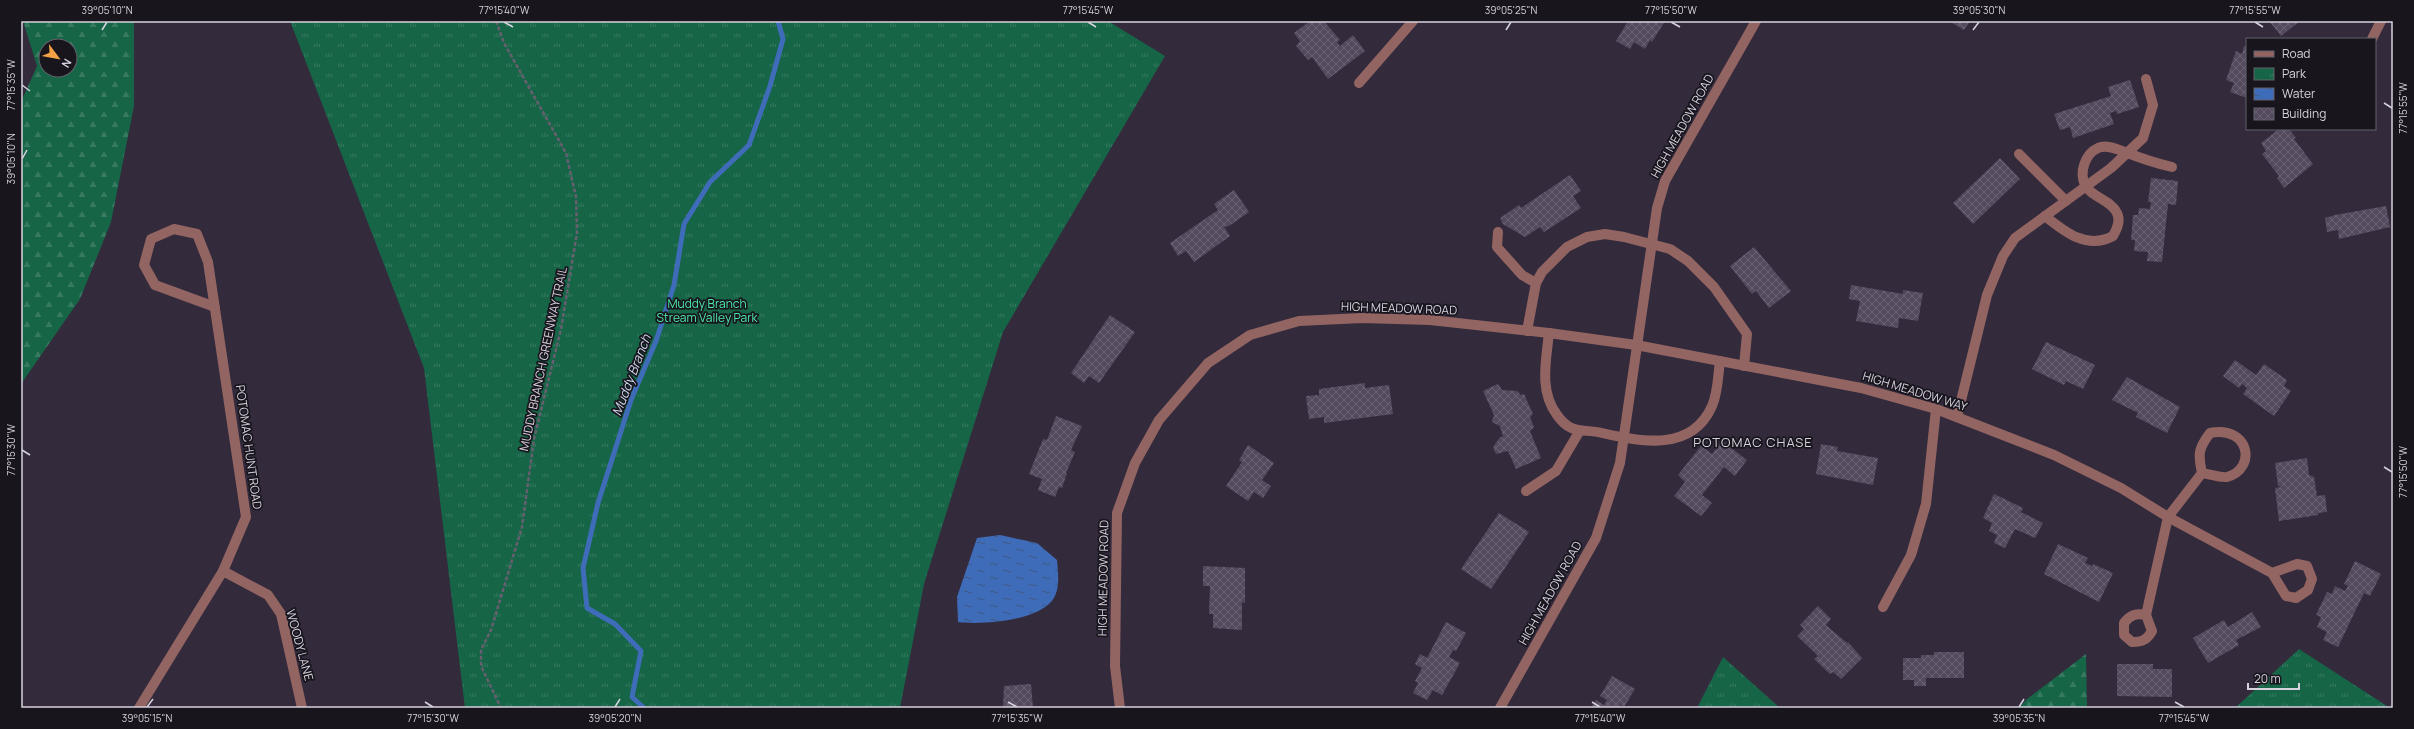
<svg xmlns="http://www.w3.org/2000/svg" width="2414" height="729" font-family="Manrope,sans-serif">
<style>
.forest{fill:url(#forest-firs);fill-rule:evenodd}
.park{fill:url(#park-tufts)}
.water{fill:url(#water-ripples)}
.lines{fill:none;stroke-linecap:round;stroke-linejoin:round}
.stream{stroke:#3f6cb8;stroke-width:5}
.building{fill:url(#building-cross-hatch)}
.path{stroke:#675f6f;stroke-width:2.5;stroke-dasharray:4 2;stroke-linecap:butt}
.minor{stroke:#926562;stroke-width:10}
.ticks{fill:none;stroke:#d7d2de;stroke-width:1.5}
.labels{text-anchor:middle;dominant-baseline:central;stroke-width:3.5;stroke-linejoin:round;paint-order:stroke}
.street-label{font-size:12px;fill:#d7d2de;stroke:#18151d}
.park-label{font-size:12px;fill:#4ce9aa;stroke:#18151d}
.water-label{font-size:13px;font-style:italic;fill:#ccd8ed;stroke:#18151d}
.neighbourhood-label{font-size:13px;letter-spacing:1px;fill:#d7d2de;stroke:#18151d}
.neatline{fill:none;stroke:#d7d2de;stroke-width:1.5}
.ticks-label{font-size:10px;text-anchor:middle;fill:#d7d2de}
</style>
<defs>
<pattern id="forest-firs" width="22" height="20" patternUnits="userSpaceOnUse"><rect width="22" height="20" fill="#166547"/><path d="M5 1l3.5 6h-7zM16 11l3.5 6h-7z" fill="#377a61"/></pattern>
<pattern id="park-tufts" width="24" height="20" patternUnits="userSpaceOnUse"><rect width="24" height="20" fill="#166547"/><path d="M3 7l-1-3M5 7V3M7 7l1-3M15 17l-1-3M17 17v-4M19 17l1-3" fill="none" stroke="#377a61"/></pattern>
<pattern id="water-ripples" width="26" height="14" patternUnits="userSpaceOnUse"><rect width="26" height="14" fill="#3f6cb8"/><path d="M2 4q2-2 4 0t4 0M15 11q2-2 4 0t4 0" fill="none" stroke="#3f5883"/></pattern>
<pattern id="building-cross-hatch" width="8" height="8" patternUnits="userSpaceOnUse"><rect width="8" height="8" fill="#534a5e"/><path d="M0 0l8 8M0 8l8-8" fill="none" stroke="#6b6375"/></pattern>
</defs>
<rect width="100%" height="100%" fill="#332a3c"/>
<g class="forest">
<path d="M23 21H134V106L111 222 80 299 21 384V102L37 66ZM46 46H70V70H46Z"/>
<path d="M2086 654 2087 708H2019L2027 699Z"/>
</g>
<g class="park">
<path d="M290 21H1108L1165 56 1003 332 924 584 900 708H465L424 368Z"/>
<path d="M2299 649 2390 708H2235Z"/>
<path d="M1723 657 1780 708H1697Z"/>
</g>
<path class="water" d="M1000 535 1037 543 1057 560C1058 573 1061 591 1051 602 1034 621 982 625 958 622L957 597 977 538Z"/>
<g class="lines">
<path class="stream" d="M644 708 632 697 641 651 615 624 587 608 583 568 598 503 631 400 656 341 674 285 684 224 710 182 749 145 770 86 783 39 778 21"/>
</g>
<g class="building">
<path d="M1310 21H1324L1340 40 1337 42 1340 46 1353 35 1365 51 1328 79 1312 57 1308 60 1296 46 1300 41 1294 33Z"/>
<path d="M1628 21H1665L1652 42 1650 40 1645 49 1634 42 1630 49 1616 41Z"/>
<path d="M1949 21H1970L1964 30Z"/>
<path d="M2269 21H2300L2281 36Z"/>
<path d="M2244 46 2247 47V98L2230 92 2234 83 2226 80 2236 51 2242 54Z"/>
<path d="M2130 80 2139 107 2117 114 2116 111 2110 113 2114 124 2073 138 2070 127 2060 130 2054 114 2111 96 2108 87Z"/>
<path d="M2279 129H2289L2296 138 2294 139 2313 164 2284 188 2277 178 2279 176 2262 154 2266 151 2261 143Z"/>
<path d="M2000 158 2020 179 1973 224 1953 203Z"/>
<path d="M1570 175 1581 191 1573 196 1581 208 1544 232 1540 227 1525 237 1503 224 1500 218 1519 205 1521 208Z"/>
<path d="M2151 178 2178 181 2176 205 2168 204 2162 262 2147 261 2148 252 2134 251 2135 240H2131L2133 215H2138L2139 208 2150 209 2151 202H2148Z"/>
<path d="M1234 190 1249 212 1229 226 1224 227 1230 236 1194 262 1186 251 1178 256 1170 243 1218 210 1214 204Z"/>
<path d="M2386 206 2390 227 2339 239 2338 230 2327 232 2325 218 2335 215Z"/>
<path d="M1754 247 1791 291 1769 308 1756 291 1752 294 1730 266Z"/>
<path d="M1851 285 1903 294V290L1923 293 1918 321 1899 318 1898 328 1856 321 1860 301 1849 299Z"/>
<path d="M1110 315 1135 332 1099 383 1089 376 1084 383 1071 373Z"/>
<path d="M2046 342 2095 365 2083 389 2066 381 2064 385 2032 369Z"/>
<path d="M2235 360 2256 375 2264 364 2287 380 2284 386 2291 391 2274 416 2243 394 2247 388 2242 384 2239 388 2223 376Z"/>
<path d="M2127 377 2180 407 2167 433 2136 417 2138 413 2112 400Z"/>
<path d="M1365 383V388L1389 385 1393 414 1324 423V417L1309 419 1306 396 1319 395V389Z"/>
<path d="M1498 384 1502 390 1517 391 1521 395 1524 394 1533 414 1530 417 1534 427 1530 431 1541 458 1516 469 1508 451 1496 454 1493 447 1500 437H1503L1500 426 1492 422 1494 415 1483 391Z"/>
<path d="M1056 416 1082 426 1071 450 1075 452 1066 473H1067L1062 488 1059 487 1055 497 1038 490 1042 479 1029 474 1043 439 1047 440Z"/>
<path d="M1722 441 1747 460 1735 476 1724 467 1702 495 1712 503 1701 516 1674 496 1685 482 1678 475 1701 446 1712 454Z"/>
<path d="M1821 444 1838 447 1837 451 1878 458 1873 485 1816 474Z"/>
<path d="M1248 445 1274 463 1262 480 1271 486 1263 498 1254 492 1248 501 1226 486 1242 462 1239 460Z"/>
<path d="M2307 458 2309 475 2314 477 2317 496 2325 495 2327 512 2318 513V515L2279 521 2275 488 2282 487 2278 486 2275 463Z"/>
<path d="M1994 494 2023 508 2021 512 2043 523 2035 538 2015 529 2005 548 1994 543 1997 535 1989 531 1992 523 1983 518Z"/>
<path d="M1499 513 1529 532 1491 589 1461 569Z"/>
<path d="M2058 544 2088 558 2085 563 2092 566 2093 564 2113 573 2099 602 2044 574Z"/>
<path d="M2355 561 2381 574 2370 596 2364 593 2338 647 2323 640 2327 632 2317 627 2321 617 2316 615 2327 592 2332 594 2335 586 2345 591 2348 586 2344 584Z"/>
<path d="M1203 566 1245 568V603L1242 602V630L1213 628V614H1209L1210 586H1203Z"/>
<path d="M1818 606 1831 619 1826 625 1847 643 1848 642 1862 658 1841 679 1833 672 1830 674 1814 659 1818 656 1797 636 1804 629 1800 625Z"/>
<path d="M2252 612 2261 627 2236 640 2239 645 2208 663 2193 638 2224 620 2228 627Z"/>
<path d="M1446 622 1466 633 1456 651 1453 650 1449 657 1460 663 1442 695 1433 690 1427 700 1413 693 1418 683 1415 681 1422 668 1415 664 1420 654 1427 658Z"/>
<path d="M1934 652H1964V678H1926V686H1914V680H1903V658H1921V655H1934Z"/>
<path d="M2117 664H2153V669H2172V697L2117 696Z"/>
<path d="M1612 676 1635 689 1624 707 1621 705 1619 708H1591L1596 700 1604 705 1607 700 1600 696Z"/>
<path d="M1031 684 1033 708H1003L1004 686Z"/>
</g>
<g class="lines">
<path class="path" d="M496 21 504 43 566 153 576 197 577 233 561 329 534 439 522 527 491 630 481 650V666L501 708"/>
<g class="minor">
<path d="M2372 39 2381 21"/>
<path d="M1359 83 1413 21"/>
<path d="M2019 154 2066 201"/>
<path d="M2045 216C2065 232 2087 250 2113 236 2117 229 2121 221 2117 213 2111 200 2091 197 2085 185 2079 172 2085 154 2098 148 2106 144 2117 149 2125 152 2140 158 2155 163 2172 167"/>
<path d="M1498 232 1497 247 1522 275 1536 283"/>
<path d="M1527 331 1536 283 1542 272 1567 247 1587 237 1605 234 1624 237 1670 249 1688 261 1714 287 1747 334 1744 366"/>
<path d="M1549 333C1546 361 1539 391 1557 415 1572 436 1583 428 1602 433 1641 442 1692 452 1712 406 1718 393 1718 375 1720 361"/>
<path d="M1957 417 1987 295 2003 256 2015 238 2111 168 2143 138 2153 105 2146 79"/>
<path d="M1526 491 1556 471 1579 432"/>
<path d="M223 571 268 595 281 614 302 708"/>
<path d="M1883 607 1911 555 1926 504 1936 409"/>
<path d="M2146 615 2152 631C2147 640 2142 642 2132 642L2124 635V623C2130 615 2136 613 2146 615L2168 517 2202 473C2198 454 2198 449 2210 433 2250 425 2257 469 2227 477 2220 478 2209 474 2202 473"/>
<path d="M139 708 223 571 246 517 208 262 197 234 174 229 151 239 144 265 155 285 215 307"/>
<path d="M1120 708 1115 666 1117 513 1135 463 1159 420 1208 363 1250 335 1299 321 1362 318 1430 320 1549 333 1636 345 1861 388 1936 409 2054 455 2121 488 2168 517 2272 573 2286 596 2296 598 2308 590 2312 579 2307 566 2297 564 2272 573"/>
<path d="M1500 708 1596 538 1620 463 1657 208 1665 181 1756 21"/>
</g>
</g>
<path class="ticks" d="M504 22 513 27M1088 22 1096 27M1671 22 1680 27M2255 22 2263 27M102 30 107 22M1506 30 1511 22M1973 30 1979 22M22 85 30 91M2384 103 2392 108M22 159 27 150M22 450 30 455M2384 467 2392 472M425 702 433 707M1008 702 1017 707M1592 702 1600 707M2175 702 2184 707M147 707 153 699M615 707 620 699M2019 707 2024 699"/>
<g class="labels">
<g class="street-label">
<text transform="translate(1682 126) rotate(-61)">HIGH MEADOW ROAD</text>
<text transform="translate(1399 308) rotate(2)">HIGH MEADOW ROAD</text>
<text transform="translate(543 359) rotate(-78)">MUDDY BRANCH GREENWAY TRAIL</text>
<text transform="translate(1915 391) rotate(17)">HIGH MEADOW WAY</text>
<text transform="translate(249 447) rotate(82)">POTOMAC HUNT ROAD</text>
<text transform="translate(1103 578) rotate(-89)">HIGH MEADOW ROAD</text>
<text transform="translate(1550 593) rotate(-61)">HIGH MEADOW ROAD</text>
<text transform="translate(300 645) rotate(75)">WOODY LANE</text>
</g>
<g class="park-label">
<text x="707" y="303">Muddy Branch<tspan x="707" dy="14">Stream Valley Park</tspan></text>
</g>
<g class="water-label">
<text transform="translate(631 375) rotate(-69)">Muddy Branch</text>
</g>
<g class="neighbourhood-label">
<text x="1753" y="442">POTOMAC CHASE</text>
</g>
</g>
<rect width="2414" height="729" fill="none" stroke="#18151d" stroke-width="44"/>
<rect x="2246" y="38" width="130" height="92" fill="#18151d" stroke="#64616a"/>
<rect x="2254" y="51" width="20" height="6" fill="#926562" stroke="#64616a"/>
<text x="2282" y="58" font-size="12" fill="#d7d2de">Road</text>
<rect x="2254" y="68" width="20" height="12" fill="url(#park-tufts)" stroke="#64616a"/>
<text x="2282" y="78" font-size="12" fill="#d7d2de">Park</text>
<rect x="2254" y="88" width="20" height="12" fill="url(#water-ripples)" stroke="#64616a"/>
<text x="2282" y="98" font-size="12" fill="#d7d2de">Water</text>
<rect x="2254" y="108" width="20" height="12" fill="url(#building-cross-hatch)" stroke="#64616a"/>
<text x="2282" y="118" font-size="12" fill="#d7d2de">Building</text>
<g transform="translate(58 58) rotate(122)"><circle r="19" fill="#18151d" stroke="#64616a"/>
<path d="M0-3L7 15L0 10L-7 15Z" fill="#f5a246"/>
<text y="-6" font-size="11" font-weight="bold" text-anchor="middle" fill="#d7d2de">N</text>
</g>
<path d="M2248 683v6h51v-6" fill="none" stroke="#d7d2de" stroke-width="2"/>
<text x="2254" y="683" font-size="12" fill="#d7d2de" stroke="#18151d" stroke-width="3" paint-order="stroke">20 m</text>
<rect x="22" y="22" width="2370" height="685" class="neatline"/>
<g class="ticks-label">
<text x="107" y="14">39°05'10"N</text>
<text x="504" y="14">77°15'40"W</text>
<text x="1088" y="14">77°15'45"W</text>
<text x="1511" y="14">39°05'25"N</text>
<text x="1671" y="14">77°15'50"W</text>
<text x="1979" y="14">39°05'30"N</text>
<text x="2255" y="14">77°15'55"W</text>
<text transform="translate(11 85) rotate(-90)" y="4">77°15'35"W</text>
<text transform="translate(2403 108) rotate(-90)" y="4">77°15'55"W</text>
<text transform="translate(11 159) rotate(-90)" y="4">39°05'10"N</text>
<text transform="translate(11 450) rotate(-90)" y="4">77°15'30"W</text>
<text transform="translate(2403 472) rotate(-90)" y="4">77°15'50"W</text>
<text x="147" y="722">39°05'15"N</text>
<text x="433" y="722">77°15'30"W</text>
<text x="615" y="722">39°05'20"N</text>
<text x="1017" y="722">77°15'35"W</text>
<text x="1600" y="722">77°15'40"W</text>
<text x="2019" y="722">39°05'35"N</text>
<text x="2184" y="722">77°15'45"W</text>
</g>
</svg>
